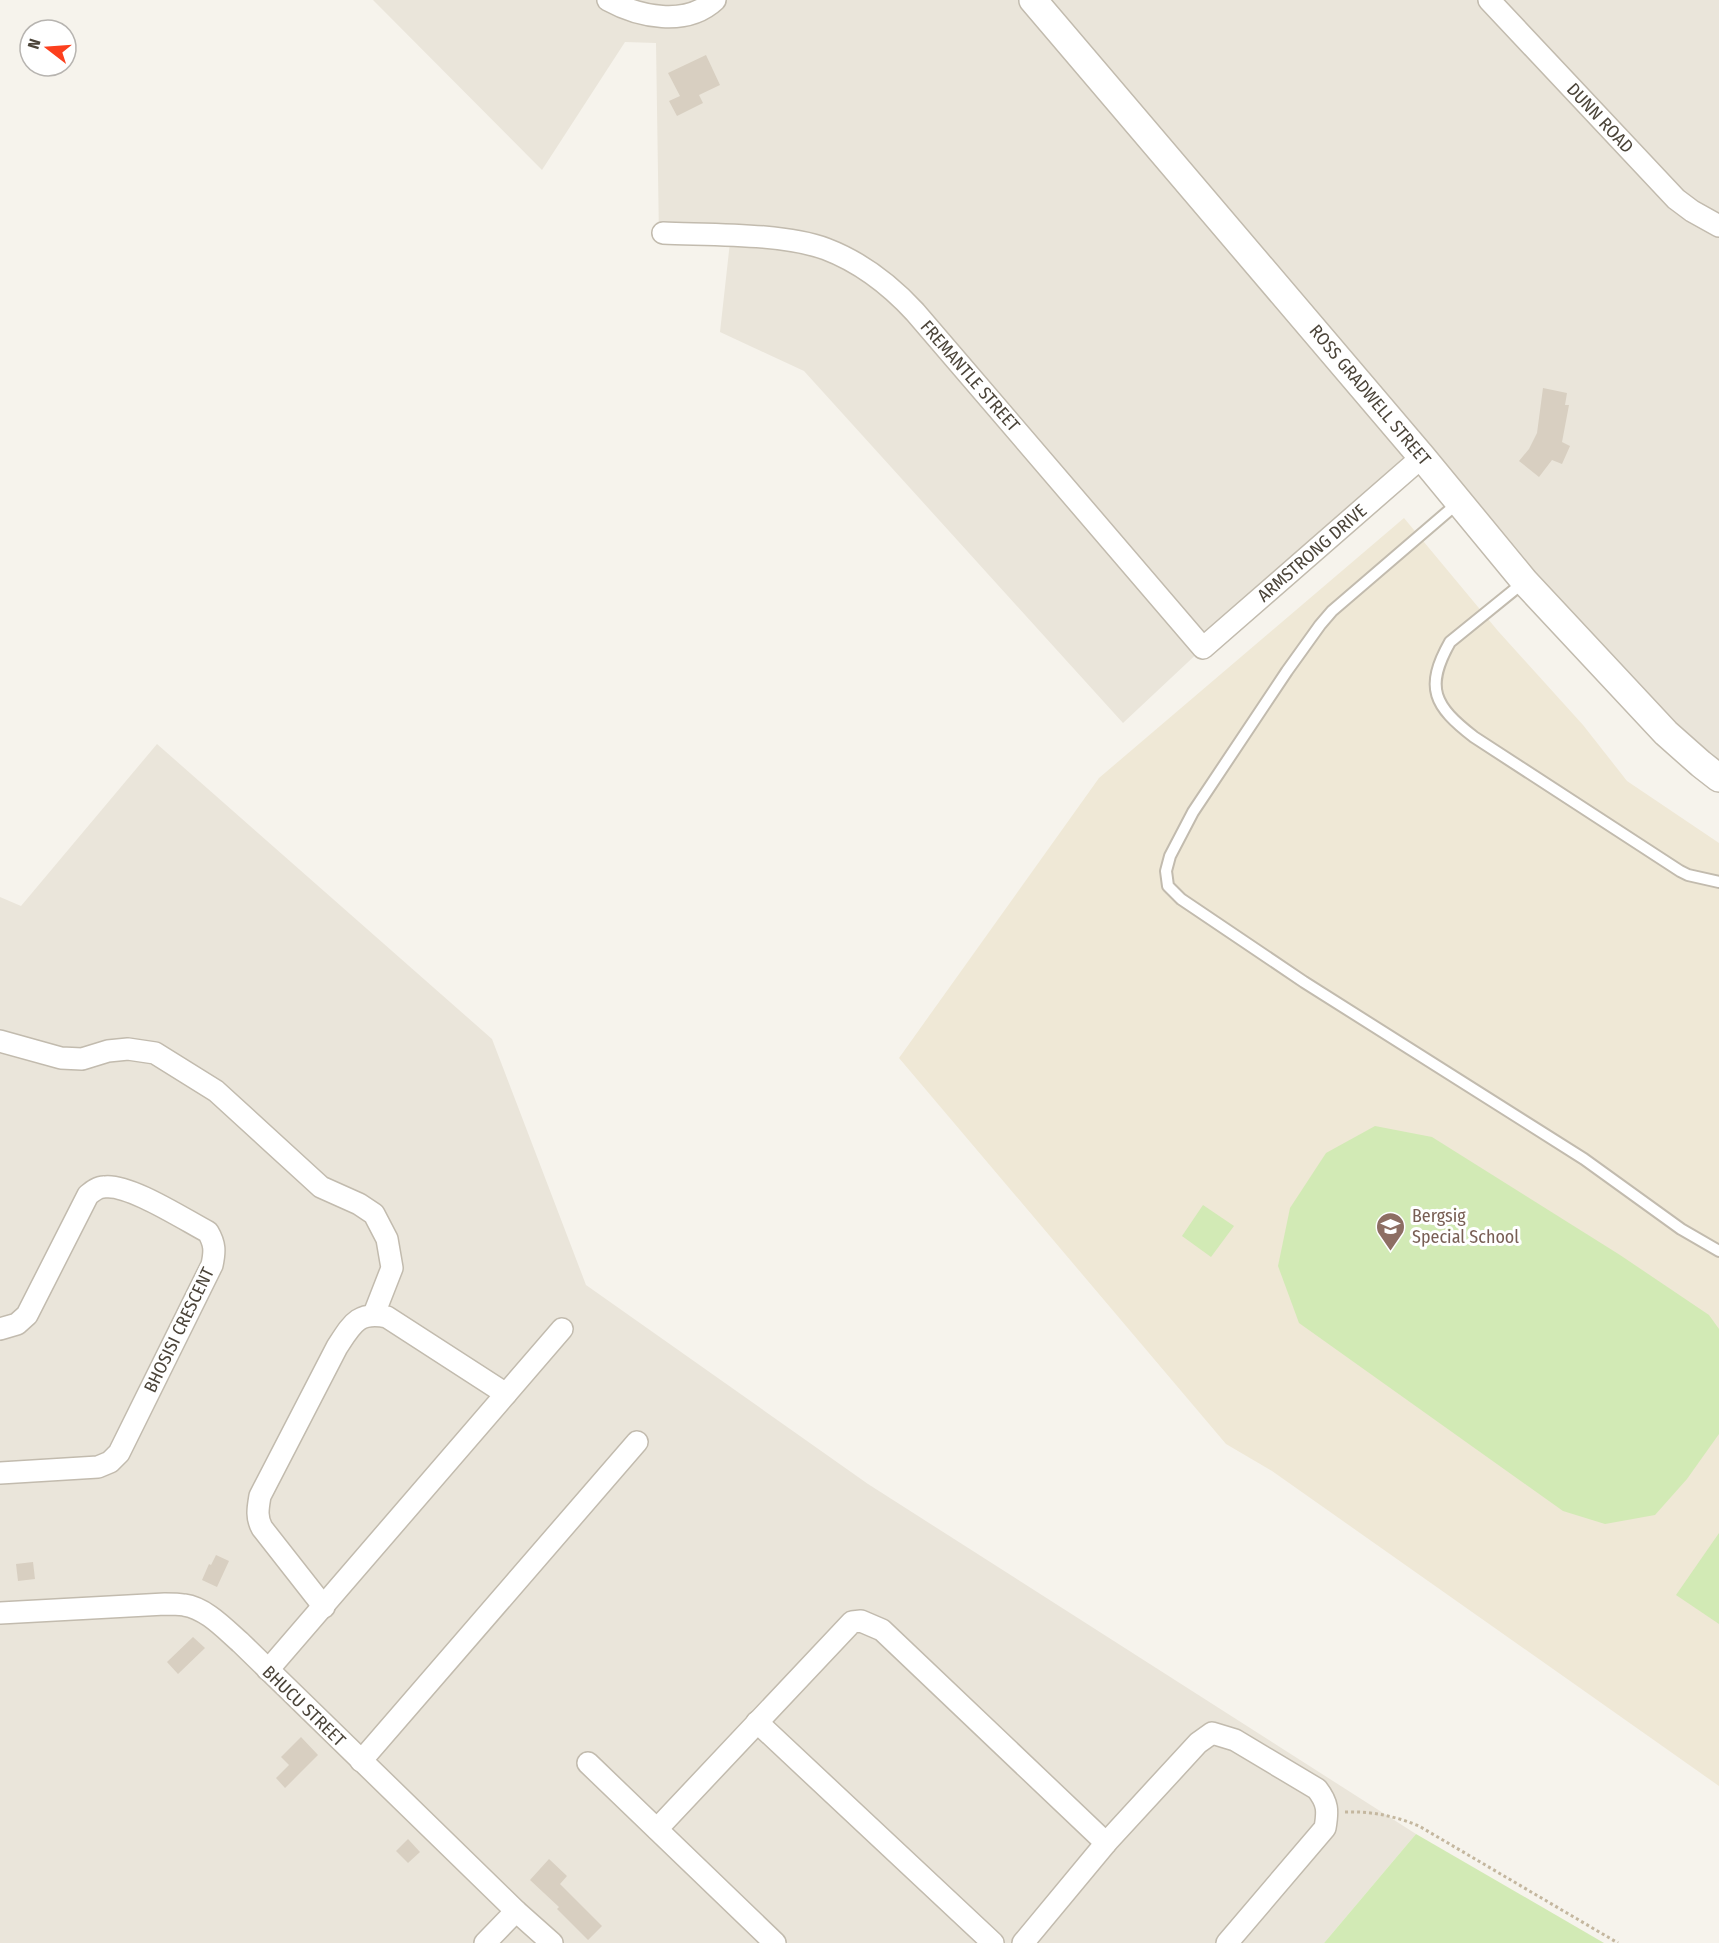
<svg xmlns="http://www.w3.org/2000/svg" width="1719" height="1943" font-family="'Fira Sans Condensed',sans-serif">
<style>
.residential{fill:#eae5da}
.education{fill:#efe8d6}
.green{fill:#d2eab5}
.building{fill:#d8cfc1}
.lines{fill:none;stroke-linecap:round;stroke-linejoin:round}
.service-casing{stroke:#c2bbae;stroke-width:14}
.minor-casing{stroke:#c2bbae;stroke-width:24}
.tertiary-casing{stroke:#c2bbae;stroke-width:30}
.path{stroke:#c4b79f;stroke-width:3;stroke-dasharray:3 3;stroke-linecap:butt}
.service{stroke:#fff;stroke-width:10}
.minor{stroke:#fff;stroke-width:21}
.tertiary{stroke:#fff;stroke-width:27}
.labels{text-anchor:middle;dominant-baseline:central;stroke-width:6;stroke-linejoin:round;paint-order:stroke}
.street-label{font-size:18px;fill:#4b4439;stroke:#fff}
.education-label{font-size:18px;fill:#785e54;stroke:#fff;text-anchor:start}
</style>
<rect width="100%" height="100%" fill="#f6f3ec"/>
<g class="residential">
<path d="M373 0H1719V778L1422 457 1203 648 1123 723 804 371 720 332 730 242 659 239 656 43 625 42 542 170Z"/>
<path d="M157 744 492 1039 586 1285 868 1484 1416 1834 1324 1943H0V897L21 906Z"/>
</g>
<path class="education" d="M1404 518 1498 631 1583 725 1627 781 1719 843V1786L1272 1471 1226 1444 899 1058 1099 778Z"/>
<g class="green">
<path d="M1375 1126 1432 1137 1620 1255 1709 1315 1719 1329V1434L1687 1479 1655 1515 1605 1524 1563 1511 1299 1323 1278 1266 1290 1208 1326 1153Z"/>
<path d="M1203 1205 1234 1226 1211 1257 1182 1236Z"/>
<path d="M1719 1533V1624L1676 1595Z"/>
<path d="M1416 1834 1604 1943H1324Z"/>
</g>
<g class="building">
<path d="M706 55 720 85 699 95 703 103 677 116 669 101 680 96 668 73Z"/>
<path d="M1543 388 1567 393 1565 405H1569L1562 442 1570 446 1562 464 1552 460 1539 477 1519 461 1529 449 1537 433Z"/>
<path d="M216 1555 229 1561 217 1587 202 1580 209 1564 211 1565Z"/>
<path d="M33 1562 35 1579 18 1581 16 1564Z"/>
<path d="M193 1637 205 1648 178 1674 167 1662Z"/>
<path d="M301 1737 318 1755 285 1788 276 1778 289 1765 281 1757Z"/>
<path d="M408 1839 420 1852 408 1863 396 1851Z"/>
<path d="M549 1859 567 1876 560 1884 602 1926 588 1940 557 1909 559 1907 530 1880Z"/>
</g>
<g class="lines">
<defs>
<g id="service">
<path d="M1459 502 1332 611 1320 625 1287 671 1193 812 1170 856 1166 871 1168 886 1181 899 1304 982 1584 1159 1681 1229 1719 1251"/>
<path d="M1524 582 1450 642C1424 688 1434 706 1474 737L1680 871 1688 875 1719 882"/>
</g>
<g id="minor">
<path d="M608 0C639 17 686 27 715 0"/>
<path d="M1489 0 1676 199 1692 211 1719 226"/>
<path d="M663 233C710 235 783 233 826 249 860 262 891 286 915 312L1203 648 1422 457"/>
<path d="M0 1041 61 1058 82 1059 108 1051 128 1049 155 1053 216 1091 321 1187 359 1204 374 1214 387 1239 392 1268 374 1314"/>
<path d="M0 1329 17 1324 27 1315 88 1195C93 1191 98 1187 104 1187 128 1183 185 1220 208 1232 215 1244 215 1251 212 1265L119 1453 110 1462 98 1467 0 1473"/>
<path d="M324 1607 262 1528C256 1517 258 1508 260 1496L337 1347C352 1324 358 1311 387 1317L506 1394"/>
<path d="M0 1613 165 1604C171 1604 178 1604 184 1605 206 1608 225 1629 241 1643L516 1911 552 1943"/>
<path d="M268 1670 562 1329"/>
<path d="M757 1722 993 1943"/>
<path d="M361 1761 637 1442"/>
<path d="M588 1763 775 1943"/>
<path d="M657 1829 852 1622 861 1621 882 1630 1106 1843"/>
<path d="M485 1943 516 1911"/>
<path d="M1023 1943 1106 1843 1198 1743 1212 1733 1235 1740 1317 1789C1328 1803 1328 1811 1325 1828L1227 1943"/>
</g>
<path id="tertiary" d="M1033 0 1422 457 1525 582 1666 733 1701 764 1719 778"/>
</defs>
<use href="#service" class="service-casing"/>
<use href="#minor" class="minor-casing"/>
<use href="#tertiary" class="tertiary-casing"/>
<path class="path" d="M1345 1812C1371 1811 1395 1816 1419 1826L1618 1943"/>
<use href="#service" class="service"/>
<use href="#minor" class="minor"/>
<use href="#tertiary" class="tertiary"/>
</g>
<defs>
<symbol id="school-pin" viewBox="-11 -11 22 30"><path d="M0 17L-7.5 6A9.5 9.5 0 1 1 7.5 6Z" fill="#8d6e63" stroke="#fff"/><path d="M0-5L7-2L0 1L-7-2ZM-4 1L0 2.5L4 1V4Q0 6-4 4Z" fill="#fff"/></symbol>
</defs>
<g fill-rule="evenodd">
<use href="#school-pin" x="1374" y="1210" width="33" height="45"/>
</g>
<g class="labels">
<g class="street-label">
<text transform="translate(1600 118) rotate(47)">DUNN ROAD</text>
<text transform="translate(970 376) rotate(49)">FREMANTLE STREET</text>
<text transform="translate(1370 395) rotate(50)">ROSS GRADWELL STREET</text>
<text transform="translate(1312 553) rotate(-41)">ARMSTRONG DRIVE</text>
<text transform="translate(179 1330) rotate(-64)">BHOSISI CRESCENT</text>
<text transform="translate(304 1706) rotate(44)">BHUCU STREET</text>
</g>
<g class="education-label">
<text x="1412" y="1216">Bergsig<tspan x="1412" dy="21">Special School</tspan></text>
</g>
</g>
<g transform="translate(48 48) rotate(287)"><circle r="28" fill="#ffffff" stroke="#b7b4b0" stroke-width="1.5"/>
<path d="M0-4.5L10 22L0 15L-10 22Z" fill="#fc3f1d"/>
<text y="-9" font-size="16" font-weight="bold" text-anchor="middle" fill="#4b4439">N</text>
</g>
</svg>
